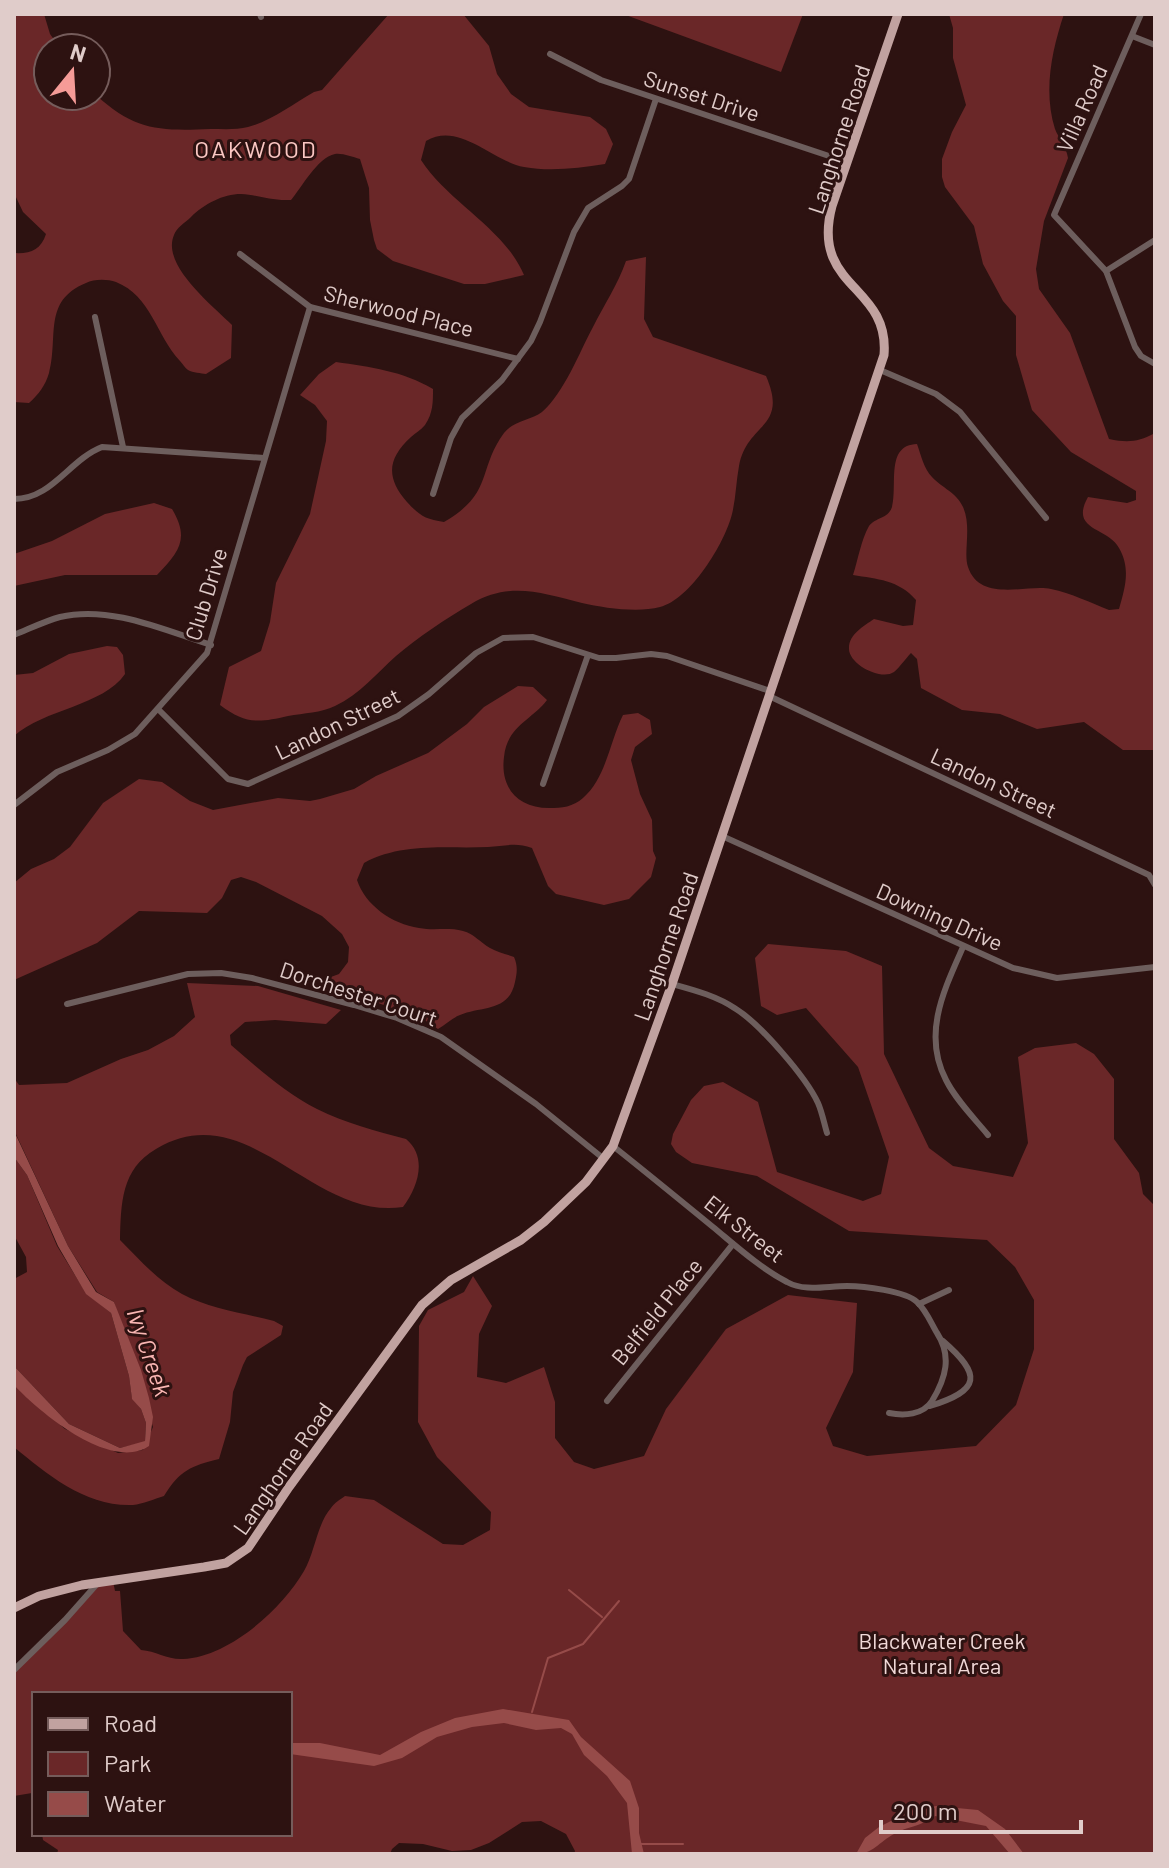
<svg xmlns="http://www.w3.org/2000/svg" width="1169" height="1868" font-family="Barlow,sans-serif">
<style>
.green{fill:#6a2728}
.water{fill:#964b49}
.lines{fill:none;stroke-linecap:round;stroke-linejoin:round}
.stream{stroke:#964b49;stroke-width:2}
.street{stroke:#6d5e5d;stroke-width:6}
.primary{stroke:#c1a2a0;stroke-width:9}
.labels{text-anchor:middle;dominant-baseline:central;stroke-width:6;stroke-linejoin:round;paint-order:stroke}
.street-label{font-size:22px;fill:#e0ccca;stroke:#2d1211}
.park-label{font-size:22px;fill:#f1d9d8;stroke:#2d1211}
.neighbourhood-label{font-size:24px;letter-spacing:2px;fill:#fbc7c3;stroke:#2d1211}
.water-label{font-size:24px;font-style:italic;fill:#fab6b3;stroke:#2d1211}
</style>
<rect width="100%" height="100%" fill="#2d1211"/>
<g class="green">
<path d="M14 14H44L50 34 60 48H48V96L96 95C135 131 160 131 211 129 223 129 237 130 248 127 271 121 293 104 314 92L322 90 389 14H463L489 46 497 74 511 94 529 107 590 117 606 129 613 144 605 164C578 168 551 172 524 167 492 161 459 121 426 141L421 160C449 203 504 228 524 275L485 284H464L393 261 377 249 374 240 370 220 369 188 360 159C352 157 343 153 335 154 317 158 302 187 291 200 270 201 259 195 241 194 223 194 204 204 191 217 186 222 176 228 174 235 161 265 212 305 232 325L231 358 206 374C201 373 193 373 188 370 185 368 183 364 180 361 156 335 151 296 116 282 107 279 94 279 86 283 42 301 59 337 49 373 45 386 39 394 29 403L14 402V253C30 254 41 250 46 234L23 212 14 193Z"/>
<path d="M623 14H803L781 72Z"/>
<path d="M949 14H1064C1052 50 1043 91 1055 129 1059 139 1066 146 1068 158L1044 221 1036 269 1039 289 1070 333 1109 439C1128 443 1138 442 1155 433V750H1123L1084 722 1037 729 1000 714 962 710 921 688 917 659 911 653C906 658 900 667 894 672 881 681 848 664 849 648 849 634 864 626 874 619L903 626 913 625 916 600C899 580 877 579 853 575 858 560 861 540 869 526 876 517 888 519 892 507 898 485 885 445 917 444 921 455 924 469 932 477 942 488 956 492 963 507 972 527 963 553 968 567 980 603 1027 584 1051 589 1071 593 1091 603 1109 610L1119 609C1125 588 1131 569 1119 548 1108 527 1069 531 1088 497L1127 503 1136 500V491L1071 452 1032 410 1016 355V316L1003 301 983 264 974 226 945 187 942 177V159L952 132 966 105 953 58V28Z"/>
<path d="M646 257 644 319 653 337 766 376C789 429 747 422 739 466 736 482 736 498 732 514 725 543 690 600 660 607 638 613 604 608 582 603 541 593 510 581 471 604 447 618 417 638 396 656 376 674 360 694 335 706 321 713 304 713 288 716 258 723 245 724 220 705L229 667 261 651 270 622 276 583 310 514 326 441 327 421 315 405 300 395 319 374 336 362C370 367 403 371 433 389 433 402 433 413 425 425 421 430 415 433 411 437 387 459 386 478 407 502 420 516 425 519 444 522 494 493 477 470 504 433 513 421 531 420 542 412 564 393 579 353 593 327 604 305 618 284 626 261Z"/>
<path d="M154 503 172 509C190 539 179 552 157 575H65L14 586V554L52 541 105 514Z"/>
<path d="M107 646 117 647 123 655 125 674C103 706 44 709 14 736V675L33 673 69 654Z"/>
<path d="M518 686 533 687 547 700C532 720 507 726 504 757 500 788 518 808 549 808 562 808 573 807 583 798 606 778 610 741 623 715L638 713 650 720 652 734 635 747 631 760 640 794 652 820 653 851 656 858 651 877 629 899 604 905 556 894 548 886 532 848C516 842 505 846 488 847 446 849 403 842 364 863L357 880C365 905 392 924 419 928 434 931 448 927 463 931 474 934 480 942 490 948 497 952 506 954 514 957 518 966 517 973 515 982 509 1012 482 1006 460 1015 452 1018 445 1025 438 1029L423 1019 350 993 318 986 320 981 339 974 348 962 349 947 342 934 322 916 256 882 241 877 231 880 222 898 207 913 139 911 97 943 14 980V883L31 869 54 859 70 847 103 803 139 779 162 782 190 801 213 810 278 798 310 801 320 799 354 789 376 776 428 753 467 724 484 707Z"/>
<path d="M768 944 846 951 882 966 884 1054 929 1148 953 1166 1013 1177 1028 1143 1018 1057 1035 1048 1076 1043 1094 1054 1114 1079V1139L1139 1173 1143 1194 1155 1206V1854H574L575 1851 566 1834 541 1821 522 1822 489 1843 471 1850 452 1851 423 1844 399 1843 392 1849 390 1854H57L58 1850 43 1840 42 1834H290V1694H34V1800L32 1793 14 1796V1670L98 1583 113 1581 115 1591H120L123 1631 141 1650C156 1651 168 1660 183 1659 229 1657 282 1609 304 1571 315 1552 317 1524 331 1508 334 1503 341 1499 345 1496L374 1500 443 1544 463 1545 490 1530 491 1512 437 1457 418 1422 419 1326 428 1310 464 1292 473 1276 492 1306 479 1334 477 1377 506 1383 544 1367 555 1402V1438L574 1462 594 1469 644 1456 666 1409 726 1329 788 1295 857 1303 853 1372 826 1428 833 1446 867 1456 976 1446 1016 1405 1034 1349V1300L1015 1267 987 1240 849 1231 757 1176 692 1163 676 1152 671 1144 673 1134 691 1100 704 1086 723 1082 758 1102 777 1172 863 1201 881 1194 889 1157 858 1067 806 1008 777 1015 761 1006 755 958Z"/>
<path d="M187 983 258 986 341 1010 326 1024 275 1020 245 1022 230 1035 231 1045C258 1068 285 1093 317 1109 345 1123 376 1131 406 1139 428 1157 418 1187 403 1207 312 1221 248 1094 156 1149 121 1169 121 1204 120 1240 139 1259 158 1281 182 1294 210 1309 244 1313 274 1321L283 1326 281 1335 247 1357 243 1365 233 1392 230 1422 219 1459C191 1466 180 1470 164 1496 154 1499 143 1504 133 1505 86 1507 48 1475 14 1447V1385L65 1429 118 1453 143 1450 153 1427 114 1302 97 1292 68 1246 14 1130V1078L19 1085 67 1083 121 1059 148 1050 174 1036 195 1017Z"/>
<path d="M14 1157 27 1175 57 1246 86 1293 111 1313 129 1376 132 1398 141 1409 146 1423 145 1442 120 1448 69 1424 14 1366V1279L27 1272 26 1257 14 1235Z"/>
</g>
<g class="water">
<path d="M14 1131 68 1246 96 1292 114 1302 141 1370 149 1398 153 1417 149 1446C111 1472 39 1412 14 1385V1366L69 1424 120 1448 145 1441 146 1423 141 1409 132 1399 129 1376 111 1313 86 1294 58 1246 27 1175 14 1157Z"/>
<path d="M503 1709 569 1720 581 1737 630 1781 639 1808V1833L644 1854H632L627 1803 607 1776 584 1755 572 1734 561 1728 536 1730 504 1723 472 1727 437 1737 402 1758 374 1766 290 1754V1743H320L380 1755 421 1732 455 1718Z"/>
<path d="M936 1806 978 1810 1005 1829 1024 1854H1010L986 1826 935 1816C920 1827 908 1826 894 1834 879 1842 873 1854 856 1854L865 1838 879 1827 917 1808 924 1809Z"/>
</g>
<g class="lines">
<g class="stream">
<path d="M569 1590 602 1617"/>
<path d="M532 1712 548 1658 583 1644 619 1601"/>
<path d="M640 1844H683"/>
</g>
<g class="street">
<path d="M260 14 261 17"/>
<path d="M1141 14 1054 215 1106 271 1135 347 1141 356 1155 364"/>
<path d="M1132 36 1155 45"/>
<path d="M550 54 601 80 847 162"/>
<path d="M240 254 310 307 518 359"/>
<path d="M1106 271 1155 240"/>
<path d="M95 317 123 447"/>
<path d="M880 370 936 394 960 412 1046 518"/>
<path d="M433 494 451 438 462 418 502 380 531 341 540 322 574 232 588 208 622 186 629 179 656 99"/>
<path d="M14 499C52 499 69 460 102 447L264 458"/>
<path d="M14 635C29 629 45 621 60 617 110 605 164 630 211 645"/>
<path d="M769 696 1149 875 1155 885"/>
<path d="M159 710 228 779 248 784 398 716 429 694 476 653 503 638 533 637 599 658H616L651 654 667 656 770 691"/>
<path d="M543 784 588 655"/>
<path d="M14 805 57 772 108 750 135 734 207 653 310 307"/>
<path d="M722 836 1013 968 1057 978 1155 967"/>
<path d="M963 947C944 990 922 1034 946 1080 956 1100 974 1118 988 1135"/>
<path d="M672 984C694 990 717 996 736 1009 760 1024 806 1077 818 1103 822 1112 824 1123 827 1133"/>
<path d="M67 1004 188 974 221 973 252 978 354 1005 397 1018 441 1037 536 1104 604 1159"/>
<path d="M613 1146C647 1173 680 1200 713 1227 736 1246 760 1268 787 1282 805 1292 826 1286 847 1286 863 1286 906 1291 917 1302 926 1310 931 1323 937 1333 952 1356 946 1378 932 1401 923 1415 904 1416 889 1413"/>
<path d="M919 1304 949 1290"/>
<path d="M607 1401 733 1244"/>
<path d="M930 1406C981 1390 982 1375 943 1341"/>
<path d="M14 1670 65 1620 97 1584"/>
</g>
<path class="primary" d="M14 1608 39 1596 82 1585 204 1567 226 1563 248 1548 289 1487 422 1305 451 1280 521 1240 544 1222 586 1182 613 1146 672 984 884 355C890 284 810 289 832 206L898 14"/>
</g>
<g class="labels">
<g class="street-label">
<text transform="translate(702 95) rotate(18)">Sunset Drive</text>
<text transform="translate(1081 108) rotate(-66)">Villa Road</text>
<text transform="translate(838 139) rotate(-72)">Langhorne Road</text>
<text transform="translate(399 310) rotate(14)">Sherwood Place</text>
<text transform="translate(205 594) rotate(-73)">Club Drive</text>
<text transform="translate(337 723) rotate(-26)">Landon Street</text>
<text transform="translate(994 782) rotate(25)">Landon Street</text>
<text transform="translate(940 916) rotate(24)">Downing Drive</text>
<text transform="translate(665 946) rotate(-71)">Langhorne Road</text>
<text transform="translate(359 993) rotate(18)">Dorchester Court</text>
<text transform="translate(745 1228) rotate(38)">Elk Street</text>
<text transform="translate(656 1311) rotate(-51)">Belfield Place</text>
<text transform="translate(282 1468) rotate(-55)">Langhorne Road</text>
</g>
<g class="park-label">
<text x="942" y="1640">Blackwater Creek<tspan x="942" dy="25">Natural Area</tspan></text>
</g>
<g class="neighbourhood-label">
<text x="256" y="148">OAKWOOD</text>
</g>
<g class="water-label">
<text transform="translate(150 1352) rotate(71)">Ivy Creek</text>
</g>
</g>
<rect width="1169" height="1868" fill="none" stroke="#e0ccca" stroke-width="32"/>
<rect x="32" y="1692" width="260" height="144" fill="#2d1211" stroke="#755c5b" stroke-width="2"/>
<rect x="48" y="1718" width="40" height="12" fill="#c1a2a0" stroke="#755c5b" stroke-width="2"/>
<text x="104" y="1732" font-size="24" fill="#e0ccca">Road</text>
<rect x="48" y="1752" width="40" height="24" fill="#6a2728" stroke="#755c5b" stroke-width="2"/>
<text x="104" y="1772" font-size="24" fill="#e0ccca">Park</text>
<rect x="48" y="1792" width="40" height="24" fill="#964b49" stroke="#755c5b" stroke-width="2"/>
<text x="104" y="1812" font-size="24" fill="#e0ccca">Water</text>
<g transform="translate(72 72) rotate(18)"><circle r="38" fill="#2d1211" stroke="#755c5b" stroke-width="2"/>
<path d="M0-6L14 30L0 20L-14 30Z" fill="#f59b97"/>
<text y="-12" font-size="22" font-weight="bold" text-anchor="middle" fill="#e0ccca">N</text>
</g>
<path d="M881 1820v12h200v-12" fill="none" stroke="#e0ccca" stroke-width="4"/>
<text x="893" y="1820" font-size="24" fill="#e0ccca" stroke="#2d1211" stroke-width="6" paint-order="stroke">200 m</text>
</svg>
